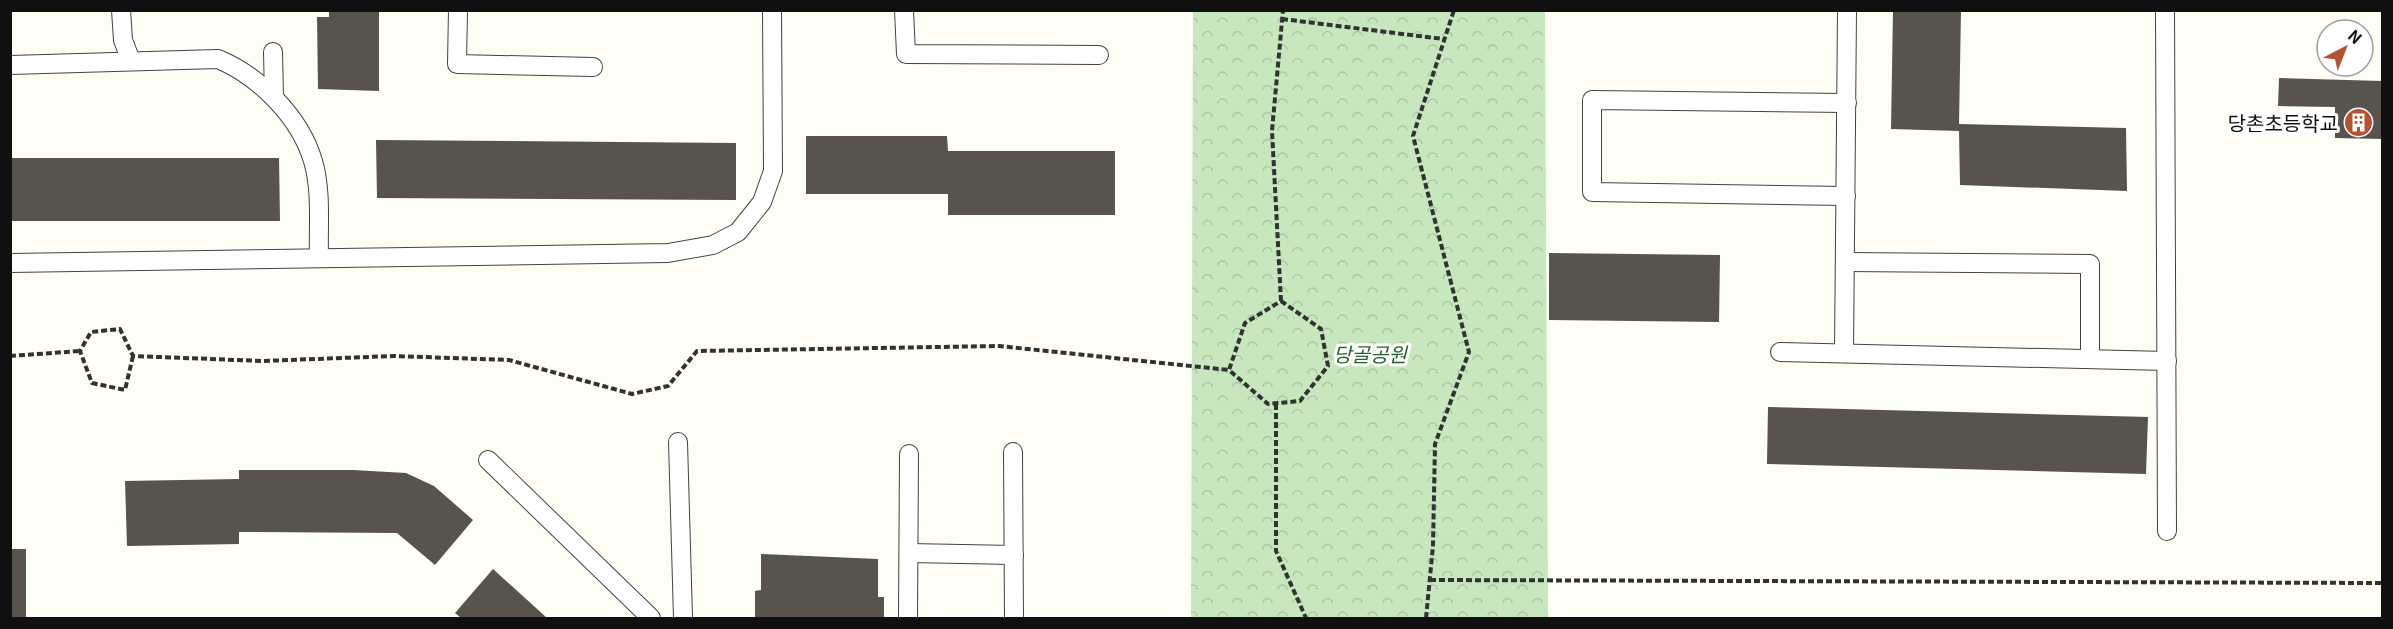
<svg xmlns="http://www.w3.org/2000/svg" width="2393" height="629" font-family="Georgia,'Noto Sans KR',serif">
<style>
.park{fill:url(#park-crowns)}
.building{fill:#58544d}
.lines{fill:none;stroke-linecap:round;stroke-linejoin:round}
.lane-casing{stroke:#434343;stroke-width:20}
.path{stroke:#323232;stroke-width:4;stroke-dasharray:6 3;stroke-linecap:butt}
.lane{stroke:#fff;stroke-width:18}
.labels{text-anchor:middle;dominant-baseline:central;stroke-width:6;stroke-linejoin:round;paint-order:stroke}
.poi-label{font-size:20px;fill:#101010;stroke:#fff;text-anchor:end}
.park-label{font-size:20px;font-style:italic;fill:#25632a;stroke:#fff}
</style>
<defs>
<pattern id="park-crowns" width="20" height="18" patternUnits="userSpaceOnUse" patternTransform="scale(1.5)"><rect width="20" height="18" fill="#c9e7bf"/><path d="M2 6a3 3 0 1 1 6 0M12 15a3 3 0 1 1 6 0" fill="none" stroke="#acc5a3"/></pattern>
</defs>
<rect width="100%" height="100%" fill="#fdfef4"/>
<path class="park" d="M1193 11H1545L1548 618H1191Z"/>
<g class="building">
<path d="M329 10H379V91L318 89 317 17H329Z"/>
<path d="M1893 10H1961L1959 124 2126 128 2127 191 1960 185 1959 131 1891 129Z"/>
<path d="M2279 78 2382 81V139L2335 138V107L2278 106Z"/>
<path d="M806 136H947L948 151H1115V215H948V194H806Z"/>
<path d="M376 140 736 143V200L377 198Z"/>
<path d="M10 158H279L280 221H10Z"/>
<path d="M1549 253 1720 255 1719 322 1549 320Z"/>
<path d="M1768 407 2148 417 2146 474 1767 464Z"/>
<path d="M239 470H353L406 473 434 486 473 520 435 565 397 533 239 532V544L127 546 125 481 239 479Z"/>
<rect x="10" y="549" width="16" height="69"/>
<path d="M761 554 878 559V597H884V618H755V591L761 590Z"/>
<path d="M493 569 547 618H461L455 613Z"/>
</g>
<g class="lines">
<defs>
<g id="lane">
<path d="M121 10 123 40 131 61"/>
<path d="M458 10 457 64 593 67"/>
<path d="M904 10 906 54 1099 55"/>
<path d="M2165 10 2167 531"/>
<path d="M273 52 274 97"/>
<path d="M10 65 218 59C259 76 300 117 313 161 322 191 318 227 319 258"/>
<path d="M1846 196 1592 192V100L1847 103"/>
<path d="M1845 262 2090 264V359"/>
<path d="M10 263 668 253 713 245 738 232 762 202 773 171 772 10"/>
<path d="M1780 352 2167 361"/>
<path d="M1844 353 1847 10"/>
<path d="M678 442 683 618"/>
<path d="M1013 452 1014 618"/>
<path d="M488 460 651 618"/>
<path d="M909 553 1014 555"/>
<path d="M908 618 909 454"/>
</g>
</defs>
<use href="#lane" class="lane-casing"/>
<g class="path">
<path d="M1282 19 1443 39"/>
<path d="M1281 301 1321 329 1328 366 1300 401 1268 404 1229 370 1245 323Z"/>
<path d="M1281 301 1272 131 1283 10"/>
<path d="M10 356 80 351"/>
<path d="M133 356 125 390 92 383 80 351 91 332 120 329 133 356 263 361 394 356 509 360 632 394 668 386 697 351 999 346 1229 370"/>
<path d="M1276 404V551L1306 618"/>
<path d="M1430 580 2382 583"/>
<path d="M1426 618 1433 546 1435 444 1469 352 1413 136 1454 10"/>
</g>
<use href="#lane" class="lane"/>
</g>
<defs>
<symbol id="building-disc" viewBox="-11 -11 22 22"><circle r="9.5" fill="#b55233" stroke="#fff"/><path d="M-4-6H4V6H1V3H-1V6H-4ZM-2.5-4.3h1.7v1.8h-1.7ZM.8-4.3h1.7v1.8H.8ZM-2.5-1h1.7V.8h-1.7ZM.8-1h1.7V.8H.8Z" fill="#fff"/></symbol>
</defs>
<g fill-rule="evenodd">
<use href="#building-disc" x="2342" y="106" width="33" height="33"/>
</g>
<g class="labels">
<g class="poi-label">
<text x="2338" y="122">당촌초등학교</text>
</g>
<g class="park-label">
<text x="1370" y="353">당골공원</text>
</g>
</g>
<rect width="2393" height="629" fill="none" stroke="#101010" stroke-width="24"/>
<g transform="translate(2345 48) rotate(42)"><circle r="28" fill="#ffffff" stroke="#9f9f9f" stroke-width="1.5"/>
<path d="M0-4.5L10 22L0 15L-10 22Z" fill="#b55233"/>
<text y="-9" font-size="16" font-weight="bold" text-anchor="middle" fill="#101010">N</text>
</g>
</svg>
